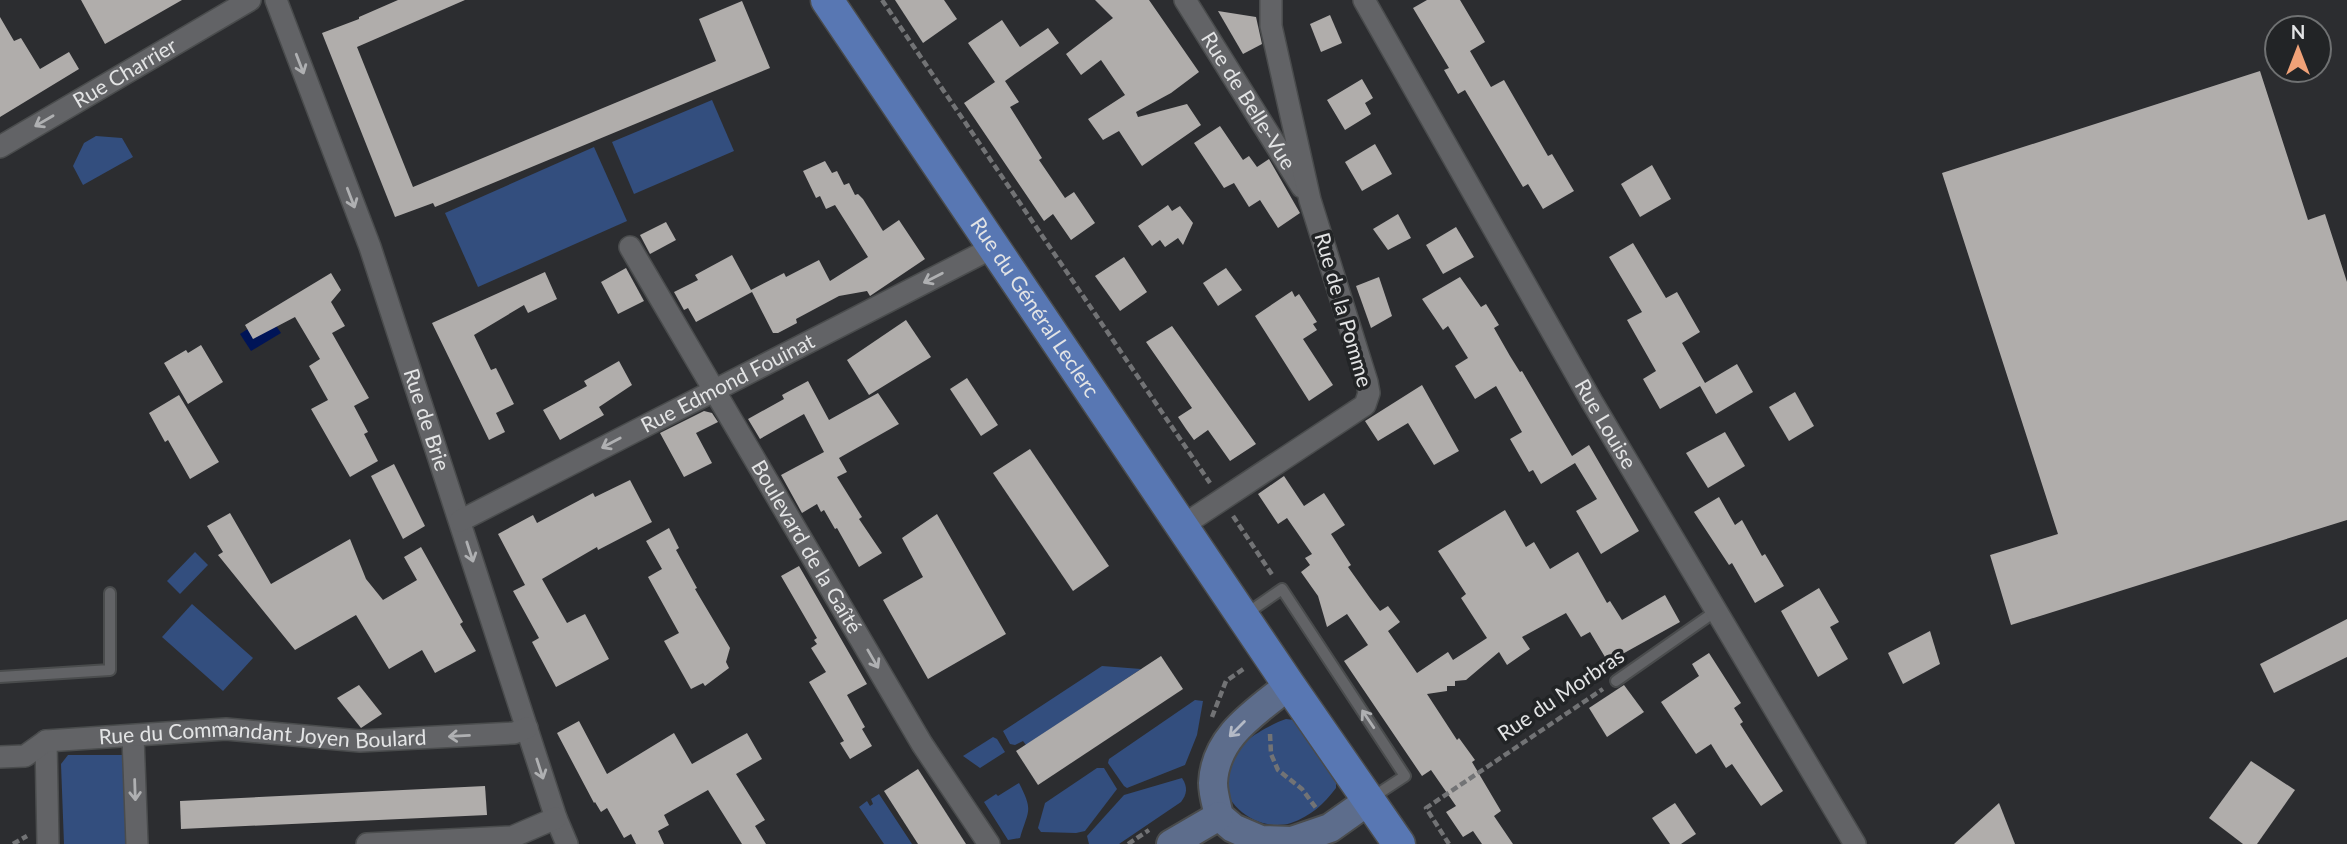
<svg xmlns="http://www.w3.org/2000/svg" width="2347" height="844" font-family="Lato,sans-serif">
	<rect width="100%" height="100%" fill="#2c2d30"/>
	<g fill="#334e7e">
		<path d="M712 100 734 151 634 194 612 142Z"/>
		<path d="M96 136 122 138 133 157 83 185 73 166 84 143Z"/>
		<path d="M594 147 627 221 478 287 445 213Z"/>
		<path d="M195 552 208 565 180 594 167 581Z"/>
		<path d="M192 604 253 658 223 691 162 637Z"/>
		<path d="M1102 666 1141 669 1026 745 1023 741 1015 745 1010 744 1003 731Z"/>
		<path d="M1195 700 1203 701 1197 735 1185 765 1127 788 1124 786 1108 763 1109 759Z"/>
		<path d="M1286 719 1294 720 1336 781V788C1324 804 1311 816 1291 823 1258 833 1217 804 1225 768 1229 747 1268 725 1286 719Z"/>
		<path d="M993 737 997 739 1005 752 980 768 963 756Z"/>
		<path d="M68 755H126L128 844H64L61 764Z"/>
		<path d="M1097 768H1104L1117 789 1085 831 1076 833 1041 832 1038 828 1045 803Z"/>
		<path d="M1182 778C1188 787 1187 794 1181 802L1119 844H1089L1087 836 1124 795Z"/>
		<path d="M1019 783C1034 812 1028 810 1020 838L1008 840 984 802 996 794 998 796Z"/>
		<path d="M879 794 912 844H884L859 807 867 801 870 806 873 804 871 799Z"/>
	</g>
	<path fill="#001457" d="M269 315 281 333 251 351 240 334Z"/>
	<g fill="#b0adab">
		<path d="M81 0H182L105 44Z"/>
		<path d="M398 0H465L357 47 413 187 716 61 699 19 742 1 770 68 435 207 433 203 395 217 322 33 359 19V17Z"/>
		<path d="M895 0H944L957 19 923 43Z"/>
		<path d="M1095 0H1149L1199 72 1171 93 1136 112 1138 117 1187 104 1201 125 1142 166 1119 131 1103 140 1088 119 1125 95 1101 60 1081 75 1066 54 1113 18Z"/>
		<path d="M1427 0H1460L1485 42 1470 51 1491 87 1504 80 1548 156 1552 154 1574 191 1543 209 1528 184 1523 187 1465 90 1458 94 1444 70 1449 68 1413 8Z"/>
		<path d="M1218 11 1256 17 1262 44 1243 54Z"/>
		<path d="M1330 15 1342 43 1321 52 1310 24Z"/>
		<path d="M0 17 14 41 21 38 40 69 69 52 79 69 0 117Z"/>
		<path d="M1002 20 1020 47 1048 28 1059 43 1005 81 1019 102 1010 107 1042 158 1039 160 1065 198 1074 192 1095 223 1071 240 1053 214 1044 221 964 103 995 82 968 43Z"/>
		<path d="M2260 71 2308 220 2325 214 2347 282V520L2011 625 1990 555 2058 534 1942 173Z"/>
		<path d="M1362 79 1373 98 1365 103 1371 114 1345 130 1327 100Z"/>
		<path d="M1220 126 1243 160 1249 156 1257 167 1269 159 1300 213 1278 228 1260 200 1249 207 1234 183 1224 188 1194 143Z"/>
		<path d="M1375 144 1392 174 1362 191 1345 162Z"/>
		<path d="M825 161 832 173 837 171 844 185 849 183 855 195 858 194 863 199 883 231 899 220 925 259 870 296 867 291 839 296 796 319 797 323 778 333H773L752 292 696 322 688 308 684 310 674 292 698 280 695 275 732 255 751 290 784 273 786 277 819 260 830 281 868 257 835 205 826 209 820 196 816 198 803 171Z"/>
		<path d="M1652 165 1671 199 1640 217 1621 184Z"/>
		<path d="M1168 205 1172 211 1180 206 1193 223 1183 245 1178 238 1165 247 1160 240 1152 246 1138 226Z"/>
		<path d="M1398 214 1411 238 1388 250 1373 229Z"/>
		<path d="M666 222 676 240 650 254 640 235Z"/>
		<path d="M1456 227 1474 257 1443 274 1426 245Z"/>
		<path d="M1633 243 1666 298 1677 292 1700 332 1682 343 1705 383 1737 364 1753 392 1716 414 1700 386 1660 409 1643 379 1656 371 1627 320 1642 312 1609 257Z"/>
		<path d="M1124 257 1147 292 1120 311 1095 276Z"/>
		<path d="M626 268 644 301 618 314 601 282Z"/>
		<path d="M1226 268 1242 290 1218 306 1203 283Z"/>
		<path d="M545 272 557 299 528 313 524 305 474 335 491 370 496 368 514 404 496 413 505 432 489 440 432 323Z"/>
		<path d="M331 273 341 290 331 302 345 326 332 333 369 398 354 406 368 432 364 434 378 461 350 477 311 409 328 400 309 366 320 359 295 317 253 339 245 325Z"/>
		<path d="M1379 277 1392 316 1371 328 1356 286Z"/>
		<path d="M1460 277 1481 307 1486 304 1499 325 1494 328 1510 356 1520 372 1522 371 1572 456 1589 445 1639 531 1601 554 1576 511 1597 499 1575 463 1541 484 1533 470 1529 472 1510 439 1522 432 1496 386 1475 399 1455 366 1468 358 1448 326 1443 330 1422 299Z"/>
		<path d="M1292 291 1295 297 1299 294 1317 322 1313 324 1317 330 1303 339 1333 385 1309 401 1255 316Z"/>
		<path d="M906 320 931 357 869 395 847 360Z"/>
		<path d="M1172 326 1256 444 1230 461 1208 430 1194 440 1186 429 1178 417 1192 408 1146 342Z"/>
		<path d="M201 345 223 382 188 404 164 363 186 350 188 353Z"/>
		<path d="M619 361 632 385 599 407 604 415 560 440 543 410 587 386 584 381Z"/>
		<path d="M967 378 998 425 981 436 950 389Z"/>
		<path d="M808 381 829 420 878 393 899 424 839 458 847 472 837 477 862 517 859 519 882 553 859 567 837 528 835 529 824 510 821 512 817 504 802 513 781 475 824 452 804 414 760 439 748 419 784 399 782 395Z"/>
		<path d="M1422 385 1459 451 1434 465 1408 423 1378 441 1365 421Z"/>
		<path d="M1795 392 1814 426 1789 441 1769 407Z"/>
		<path d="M179 395 219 462 190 479 168 440 165 442 149 413Z"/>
		<path d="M704 411 712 413 718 422 696 433 712 463 684 477 660 433Z"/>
		<path d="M1725 432 1745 466 1708 488 1686 453Z"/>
		<path d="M1030 449 1109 566 1073 591 993 473Z"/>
		<path d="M394 464 425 526 403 539 371 476Z"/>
		<path d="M1284 476 1304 506 1324 493 1345 525 1331 534 1351 565 1348 567 1370 598 1380 611 1388 606 1400 622 1388 631 1417 673 1448 652 1453 660 1487 638 1461 598 1466 594 1438 551 1505 510 1526 547 1534 542 1550 569 1578 552 1607 603 1610 601 1622 620 1665 595 1680 622 1608 662 1590 632 1581 637 1566 613 1522 637 1530 649 1507 665 1499 652 1466 680 1455 681V686H1447V691L1427 694 1457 740 1459 738 1475 760 1472 762 1501 811 1494 816 1513 844H1482L1473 831 1463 837 1446 812 1456 806 1431 770 1422 776 1344 661 1368 645 1347 614 1327 627 1318 596 1301 572 1310 565 1305 558 1312 554 1287 518 1278 524 1258 494Z"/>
		<path d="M630 480 652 522 598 550 597 547 542 579 567 623 585 614 609 659 556 687 532 642 539 638 513 591 525 585 498 534 533 515 537 523 593 493 595 497Z"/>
		<path d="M1719 497 1735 525 1742 520 1762 556 1765 554 1784 586 1755 603 1732 563 1729 565 1694 512Z"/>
		<path d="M230 513 271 584 350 539 366 579 383 600 417 580 404 557 421 547 463 622 460 624 476 651 435 673 422 650 389 669 356 615 295 650 218 555 223 552 207 526Z"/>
		<path d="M937 514 1006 634 928 679 883 600 923 577 902 538Z"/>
		<path d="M669 528 679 548 676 550 697 588 695 589 730 648 726 662 729 668 705 686 703 683 691 689 664 641 679 633 648 577 662 569 646 541Z"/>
		<path d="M799 566 867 684 847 695 865 727 862 729 872 746 850 759 840 743 844 741 809 682 826 672 811 648 817 644 814 640 817 638 781 576Z"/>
		<path d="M1819 588 1839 622 1830 627 1848 659 1818 677 1781 611Z"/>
		<path d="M2347 619V657L2274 693 2260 664Z"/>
		<path d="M1930 631 1940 664 1903 684 1888 653Z"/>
		<path d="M1709 653 1741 703 1734 708 1743 722 1740 724 1783 791 1761 806 1732 764 1726 768 1711 744 1696 754 1661 702 1699 676 1692 664Z"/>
		<path d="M1161 656 1183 689 1038 785 1016 751Z"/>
		<path d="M359 685 382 714 361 728 337 698Z"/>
		<path d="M1624 685 1644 712 1607 737 1589 708Z"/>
		<path d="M579 721 607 774 674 733 692 764 747 733 762 759 736 774 765 820 755 826 766 844H742L708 790 664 815 669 825 658 831 664 844H636L631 834 624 838 607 808 601 812 595 802 594 803 557 733Z"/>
		<path d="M2251 761 2295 790 2257 844H2243L2209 818Z"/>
		<path d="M918 769 966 844H918L884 791Z"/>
		<path d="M485 786 487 815 181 829 180 801Z"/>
		<path d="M1675 803 1696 834 1681 844H1670L1652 818Z"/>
		<path d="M1999 803 2015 844H1954Z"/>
	</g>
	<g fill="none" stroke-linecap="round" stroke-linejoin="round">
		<g stroke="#4a4c4d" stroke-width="14">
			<g id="lane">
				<path d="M1246 614 1282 589 1405 776 1370 799"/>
				<path d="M0 677 110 670V593"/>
				<path d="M1616 681 1716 611"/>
			</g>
		</g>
		<g stroke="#4a4c4d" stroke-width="24">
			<g id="street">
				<path id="s1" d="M276 0 370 247 556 818 567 844"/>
				<path id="s2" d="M1185 0 1302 187"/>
				<path id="s3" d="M1364 0 1592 402 1855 844"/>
				<path id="s4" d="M0 147 250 0"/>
				<path id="s5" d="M630 247 922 744 989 844"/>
				<path id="s6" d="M460 521 994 247"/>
				<path d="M1182 526 1365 405 1369 393 1367 382 1310 200 1271 26V0"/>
				<path d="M133 737 137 844"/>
				<path d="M46 741 48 844"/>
				<path id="s7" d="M0 757 25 756 46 741 226 729 360 741 514 733 527 728"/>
				<path d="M367 844 512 837 556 818"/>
			</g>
		</g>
		<g stroke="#4a4c4d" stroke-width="32">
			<g id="secondary">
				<path d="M1289 685C1256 712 1215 736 1213 783 1213 794 1217 806 1219 816L1233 828 1261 840 1292 841 1330 828 1368 801"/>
				<path d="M1171 844 1219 816"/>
			</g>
		</g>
		<g stroke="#4a4c4d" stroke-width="35">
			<g id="primary">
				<path id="s8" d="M827 0 1289 685 1399 844"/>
			</g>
		</g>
		<g stroke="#727375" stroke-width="4.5" stroke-dasharray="7 3.5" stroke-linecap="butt">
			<path d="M882 0 1210 483"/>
			<path d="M1233 516 1273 576"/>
			<path d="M1212 717 1226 681 1245 668"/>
			<path d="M1270 734 1271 754 1278 770 1302 789 1316 808"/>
			<path d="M13 844 27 836"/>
			<path d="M1128 844 1149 830"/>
			<path d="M1449 844 1426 808 1603 689"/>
		</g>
		<use href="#lane" stroke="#626366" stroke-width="10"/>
		<use href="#street" stroke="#626366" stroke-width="21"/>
		<use href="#secondary" stroke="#5d6d8c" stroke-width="28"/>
		<use href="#primary" stroke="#5877b3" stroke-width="32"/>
	</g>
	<defs><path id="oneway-shaft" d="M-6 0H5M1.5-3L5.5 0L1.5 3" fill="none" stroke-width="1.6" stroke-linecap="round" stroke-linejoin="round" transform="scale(1.75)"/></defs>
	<g stroke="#afb0b2">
		<use href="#oneway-shaft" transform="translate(300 64) rotate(69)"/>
		<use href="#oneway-shaft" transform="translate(44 121) rotate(150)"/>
		<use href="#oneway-shaft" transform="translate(351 198) rotate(69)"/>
		<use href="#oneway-shaft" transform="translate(933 278) rotate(153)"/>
		<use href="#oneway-shaft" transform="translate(611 443) rotate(152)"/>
		<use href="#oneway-shaft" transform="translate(470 552) rotate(72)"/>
		<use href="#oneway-shaft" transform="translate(873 659) rotate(60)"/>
		<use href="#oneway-shaft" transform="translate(1368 719) rotate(-124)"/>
		<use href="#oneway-shaft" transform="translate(459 736) rotate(177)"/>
		<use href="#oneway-shaft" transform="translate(540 769) rotate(72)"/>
		<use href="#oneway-shaft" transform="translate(135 790) rotate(88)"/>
	</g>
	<use stroke="#b4bac6" href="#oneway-shaft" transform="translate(1237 729) rotate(135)"/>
	<g text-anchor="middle" stroke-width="7" stroke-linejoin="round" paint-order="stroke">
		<g font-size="21" fill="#e3e4e5" stroke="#222426">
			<text dy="7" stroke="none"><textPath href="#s4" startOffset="145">Rue Charrier</textPath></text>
			<text dy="7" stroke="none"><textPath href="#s2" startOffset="119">Rue de Belle-Vue</textPath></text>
			<text dy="7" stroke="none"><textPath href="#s8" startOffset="371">Rue du Général Leclerc</textPath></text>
			<text transform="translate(1343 310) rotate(74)" y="7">Rue de la Pomme</text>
			<text dy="7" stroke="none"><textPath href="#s6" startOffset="301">Rue Edmond Fouinat</textPath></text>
			<text dy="7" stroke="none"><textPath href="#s1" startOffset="446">Rue de Brie</textPath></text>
			<text dy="7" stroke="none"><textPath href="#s3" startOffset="488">Rue Louise</textPath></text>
			<text dy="7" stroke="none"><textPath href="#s5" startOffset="348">Boulevard de la Gaîté</textPath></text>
			<text transform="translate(1561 695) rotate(-34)" y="7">Rue du Morbras</text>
			<text dy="7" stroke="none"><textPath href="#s7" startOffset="268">Rue du Commandant Joyen Boulard</textPath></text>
		</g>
	</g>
	<g transform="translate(2298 49)"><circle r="33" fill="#222426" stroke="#6f7172" stroke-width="2"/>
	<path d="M0-5L12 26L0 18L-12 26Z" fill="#f0a278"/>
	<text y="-10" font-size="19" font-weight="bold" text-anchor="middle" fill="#e3e4e5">N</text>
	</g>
</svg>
